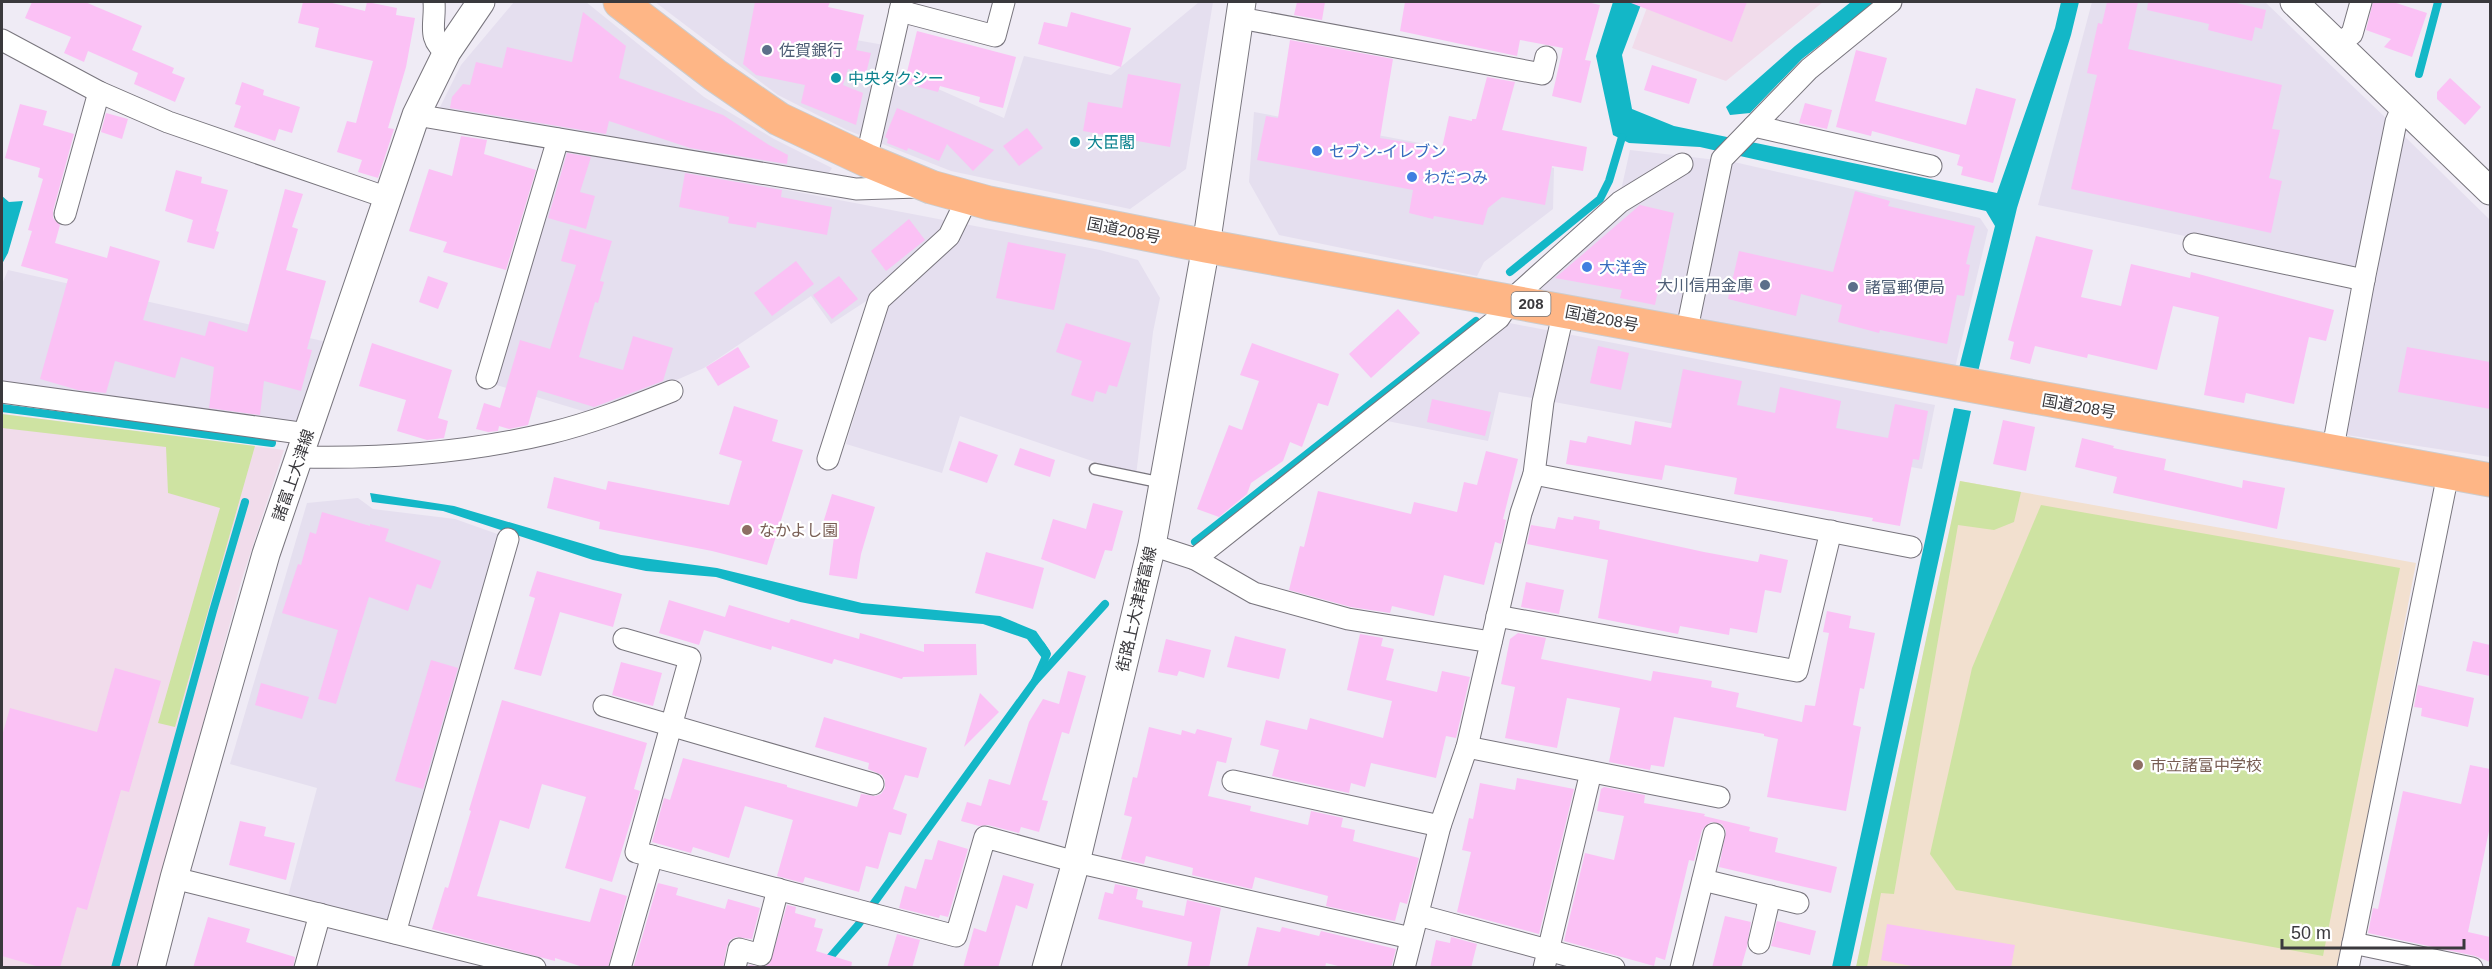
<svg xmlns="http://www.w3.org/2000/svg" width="2492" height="969" font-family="Arial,'Noto Sans JP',sans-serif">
	<rect width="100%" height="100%" fill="#efebf5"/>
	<g fill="#e5dfef">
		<path d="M514 2H586L704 97 774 139 832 168 825 179 436 115 461 65Z"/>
		<path d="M655 2H800V30L884 45 879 63 1004 118 1024 56 1111 75 1199 2H1213L1186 169 1130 209 951 171 847 130 778 95Z"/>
		<path d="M2092 2H2265L2389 121 2355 272 2038 205Z"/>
		<path d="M1254 112 1554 168 1553 209 1484 262 1477 276 1279 235 1249 182Z"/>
		<path d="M2400 132 2490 220V457L2340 434Z"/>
		<path d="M562 147 1100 250 1138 260 1160 298 1153 332 1136 476 960 416 942 473 846 444 876 344 874 296 831 324 811 296 704 368 596 415 493 384Z"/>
		<path d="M1630 150 1734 162 1980 218 1988 230 1954 372 1517 286 1620 195Z"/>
		<path d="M8 270 327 342 298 430 2 386V284Z"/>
		<path d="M1489 319 1935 405 1922 469 1499 392 1488 441 1367 417Z"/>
		<path d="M358 498 373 509 455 519 503 536 392 926 287 900 317 788 230 764 307 503Z"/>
	</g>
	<g fill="#f1dceb">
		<path d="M1649 2H1823L1726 81 1632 48Z"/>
		<path d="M2 414 284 450 241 582 138 967 2 968Z"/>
	</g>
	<path fill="#f2e0cf" d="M1960 481 2416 563 2339 967 1856 968Z"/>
	<g fill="#cee3a2">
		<path d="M2 414 255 446 175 727 158 723 220 508 168 493 166 447 2 428Z"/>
		<path d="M1960 481 2021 492 2014 522 1994 530 1958 525 1894 894 1881 893 1867 967H1856Z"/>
		<path d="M2041 505 2400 568 2323 956 1956 890 1930 854 1972 668Z"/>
	</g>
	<g fill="#13b7c7">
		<path d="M1613 2H1642L1622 55 1632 109 1674 126 1997 193 2055 28 2061 2H2079L2071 35 2017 208 1978 372 1959 368 1995 226 1986 211 1700 147 1629 143 1613 135 1596 56Z"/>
		<path d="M1851 2H1875L1802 59 1750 113 1730 115 1726 107 1795 46Z"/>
		<path d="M2 196 9 202 23 201 8 253 2 264Z"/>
		<path d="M1954 408 1971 411 1850 967H1832Z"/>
		<path d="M370 493 454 506 621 555 717 568 862 603 1000 616 1036 631 1050 651 1042 658 1027 639 983 624 862 614 800 602 716 577 646 571 593 560 443 511 372 502Z"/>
	</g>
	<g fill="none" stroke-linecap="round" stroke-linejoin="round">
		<g stroke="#13b7c7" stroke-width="8">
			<path d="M2419 74 2438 2"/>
			<path d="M1510 272 1600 199 1609 181 1622 137"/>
			<path d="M2 408 272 443"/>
			<path d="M1195 542 1476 321"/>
			<path d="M1035 681 1047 654 1041 645"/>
			<path d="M826 962 858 925 1035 681 1105 604"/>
			<path d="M115 968 213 611 245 502"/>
		</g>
	</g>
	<g fill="#fbc1f5">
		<path d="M32 2H85L142 26 132 50 174 68 172 73 185 78 175 102 134 84 138 73 88 51 84 62 64 53 71 37 25 18Z"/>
		<path d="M303 2H328L365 11 367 2 397 8 396 15 415 18 406 67 388 128 394 129 378 178 358 172 362 160 337 152 347 121 356 123 373 61 315 47 319 28 298 23Z"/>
		<path d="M755 2H830L828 7 864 15 856 50 871 53 866 74 848 69 843 85 863 93 856 125 801 103 805 85 756 75 743 64Z"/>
		<path d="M1297 2H1325L1322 20 1294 15Z"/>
		<path d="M1405 2H1587L1600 5 1585 60 1591 61 1581 103 1552 96 1563 48 1520 40 1517 56 1400 31Z"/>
		<path d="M1631 2H1747L1732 42 1631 3Z"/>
		<path d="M2107 2H2138L2128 49 2282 85 2272 129 2280 130 2269 178 2282 181 2271 233 2071 189 2097 75 2087 73 2098 23 2102 24Z"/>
		<path d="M2148 2H2232L2266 10 2262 29 2255 27 2252 41 2208 30 2209 24 2147 10Z"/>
		<path d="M2373 2H2393L2427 13 2412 57 2384 47 2391 39 2366 30Z"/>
		<path d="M583 12 626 46 619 78 723 115 769 145 788 155 787 164 690 148 609 121 606 134 450 108 452 97 463 84 470 85 476 62 502 68 507 47 572 62Z"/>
		<path d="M1071 12 1131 28 1121 67 1038 44 1044 22 1067 27Z"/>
		<path d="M917 31 1016 57 1003 108 979 102 980 97 940 86 938 92 907 84 911 73 907 72Z"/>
		<path d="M1290 40 1393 59 1380 138 1442 148 1449 116 1472 121V119H1476L1487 77 1515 82 1502 130 1587 147 1583 171 1552 166 1545 205 1502 197 1488 208 1483 225 1434 216 1433 219 1409 213 1413 190 1257 160 1266 116 1278 118Z"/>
		<path d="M1856 50 1887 58 1875 101 1966 125 1976 88 2016 99 1993 183 1961 175 1963 167 1957 165 1960 155 1872 131 1871 136 1836 127Z"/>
		<path d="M1652 65 1697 79 1689 104 1644 90Z"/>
		<path d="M1128 74 1181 84 1170 147 1083 131 1088 102 1122 108Z"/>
		<path d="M2450 78 2481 107 2465 125 2437 99V92Z"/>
		<path d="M242 82 264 90 263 95 300 107 292 133 279 129 275 141 234 127 241 106 235 104Z"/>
		<path d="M1805 103 1832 110 1827 129 1799 123Z"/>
		<path d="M20 104 47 111 43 125 74 134 53 211V218L60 225 55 243 107 258 110 246 160 261 143 320 205 336 209 321 247 332 285 189 303 194 292 227 298 229 286 270 326 281 307 349 312 350 301 391 264 381 260 415 209 408 214 367 181 357 175 378 115 361 106 393 78 390 40 379 68 279 21 266 32 231 28 230 43 179 38 177 40 168 5 158Z"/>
		<path d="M897 108 979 143 994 150 973 171 947 144 939 161 908 148 907 151 887 143 888 139 885 137Z"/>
		<path d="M106 113 128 119 122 139 101 132Z"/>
		<path d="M1027 128 1043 148 1019 166 1003 146Z"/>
		<path d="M461 136 487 140 484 154 536 170 506 270 443 252 447 242 409 231 429 169 452 176Z"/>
		<path d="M567 153 591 157 580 192 595 196 586 229 548 218Z"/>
		<path d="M176 170 202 177 201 183 228 190 216 231 219 232 214 249 187 242 193 220 165 211Z"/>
		<path d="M685 173 782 190 781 197 832 207 827 235 757 222 756 228 728 223 729 217 679 207Z"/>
		<path d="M1855 191 1890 201 1888 206 1975 226 1966 264 1970 265 1964 296 1957 295 1947 344 1880 330 1879 333 1838 322 1842 305 1801 294 1796 316 1728 299 1739 251 1833 272Z"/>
		<path d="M1640 205 1674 213 1655 305 1620 298 1622 290 1555 278Z"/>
		<path d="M909 219 925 240 886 271 871 251Z"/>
		<path d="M570 229 612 241 600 281 604 282 598 303 595 302 579 357 623 370 633 336 673 348 663 381 594 407 538 390 528 425 509 429 499 426 498 431 488 432 476 429 484 403 500 408 520 340 550 349 576 265 561 261Z"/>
		<path d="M2036 236 2093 250 2081 297 2121 306 2131 264 2190 278 2191 272 2334 310 2326 341 2309 337 2294 404 2246 393 2244 403 2204 395 2219 317 2173 306 2157 370 2088 354 2087 358 2035 346 2030 364 2010 359 2014 342 2008 340Z"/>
		<path d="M1008 242 1066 254 1054 310 996 298Z"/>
		<path d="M796 261 814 284 772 316 754 293Z"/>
		<path d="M428 276 448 283 438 309 419 302Z"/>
		<path d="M839 276 858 299 832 319 813 295Z"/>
		<path d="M1398 309 1420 333 1371 378 1349 354Z"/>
		<path d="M1066 323 1131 343 1117 387 1109 385 1106 394 1096 391 1093 402 1071 395 1082 361 1056 352Z"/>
		<path d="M372 343 452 370 438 418 448 421 444 438 427 440 397 431 406 400 359 386Z"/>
		<path d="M1252 343 1339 374 1328 406 1318 403 1302 447 1290 442 1283 461 1251 483 1247 494 1219 517 1197 509 1229 425 1242 430 1259 381 1240 375Z"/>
		<path d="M1598 346 1629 353 1621 390 1590 383Z"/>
		<path d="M738 347 750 367 718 386 706 367Z"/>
		<path d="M2407 347 2490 362V409L2398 392Z"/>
		<path d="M1683 369 1742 381 1737 405 1775 413 1780 387 1841 401 1836 428 1888 438 1895 404 1928 411 1919 460 1913 459 1900 526 1872 521 1873 518 1734 494 1737 478 1665 465 1662 480 1566 464 1570 440 1586 443 1588 436 1631 445 1635 421 1671 428Z"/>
		<path d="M1432 399 1491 412 1485 436 1427 422Z"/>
		<path d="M734 406 778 420 772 441 803 450 767 565 712 551 599 529 600 522 547 508 554 477 606 490 608 481 729 505 742 461 719 454Z"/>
		<path d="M2003 420 2035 427 2026 471 1993 464Z"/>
		<path d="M2082 438 2114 446 2113 448 2166 459 2164 470 2242 488 2243 480 2285 488 2277 529 2113 493 2117 477 2075 467Z"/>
		<path d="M959 441 998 455 987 483 949 470Z"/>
		<path d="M1020 448 1055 460 1050 477 1014 465Z"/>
		<path d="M1486 451 1518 459 1503 519 1506 520 1502 539 1501 544 1495 542 1484 585 1444 575 1434 616 1392 606 1390 613 1351 607 1289 590 1300 546 1304 547 1318 491 1411 514 1414 502 1457 512 1464 482 1477 485Z"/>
		<path d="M832 494 875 507 861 554 857 579 829 575 834 537 820 533Z"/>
		<path d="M1093 503 1123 511 1112 551 1105 550 1095 579 1041 559 1053 519 1086 529Z"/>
		<path d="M322 512 370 526V524L389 529 385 541 441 561 431 589 417 584 408 611 369 597 336 704 318 699 338 630 282 613 298 564 301 565 310 532 316 534Z"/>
		<path d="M1574 516 1600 521 1599 529 1704 552 1758 562 1760 554 1788 560 1781 593 1765 590 1757 633 1730 628 1729 635 1680 626 1678 634 1598 618 1608 560 1527 544 1531 525 1555 529 1558 517 1573 520Z"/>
		<path d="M986 552 1044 568 1033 609 975 593Z"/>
		<path d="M537 571 622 594 613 627 560 612 541 676 514 669 535 598 529 596Z"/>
		<path d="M1526 582 1564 590 1559 614 1521 607Z"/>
		<path d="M669 600 725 617 729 605 789 623 791 619 859 639 860 633 924 652V644H976L977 675 903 677 902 679 834 659 832 664 772 646 771 650 704 630 699 645 659 633Z"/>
		<path d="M1827 611 1851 616 1849 628 1875 633 1864 689 1860 688 1853 725 1861 727 1846 811 1767 797 1778 739 1764 736V734L1674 717 1664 767 1651 765 1650 770 1609 762 1620 708 1567 698 1557 748 1505 738 1515 687 1501 684 1510 639 1518 633 1546 638 1541 659 1651 681 1653 671 1712 681 1711 687 1739 693 1736 707 1802 722 1805 705 1815 706 1829 633 1823 632Z"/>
		<path d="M1360 634 1383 638 1381 646 1394 649 1386 680 1437 692 1442 671 1470 677 1456 738 1446 736 1436 778 1371 763 1365 787 1351 783 1349 793 1272 776 1279 750 1260 745 1266 720 1307 730 1310 718 1383 738 1392 701 1347 690Z"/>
		<path d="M1235 636 1286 649 1279 679 1227 667Z"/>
		<path d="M1166 639 1211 650 1204 678 1179 671 1177 676 1158 672Z"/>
		<path d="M2473 641 2490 645V676L2466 671Z"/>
		<path d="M431 660 458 668 423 789 395 781Z"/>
		<path d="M621 662 662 673 653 706 612 695Z"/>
		<path d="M115 668 161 681 129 792 121 790 87 910 77 907 60 968H43L2 956V736L10 708 97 732Z"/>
		<path d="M1068 671 1086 676 1069 734 1062 732 1042 800 1048 801 1039 832 1021 827 1019 833 988 825 979 826 961 821 967 802 981 806 989 779 1010 785 1029 722 1043 699 1059 704Z"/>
		<path d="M261 683 309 697 302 719 255 705Z"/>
		<path d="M2418 685 2474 698 2468 727 2421 716 2422 708 2414 707Z"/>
		<path d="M980 693 999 712 964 747Z"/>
		<path d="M502 700 647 743 634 789 640 791 612 882 565 868 586 797 542 784 529 829 500 820 477 896 590 922 600 888 627 896 608 968H586L555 958V961L432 929 445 887 448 888 471 811 469 810Z"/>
		<path d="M824 717 927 748 918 778 905 775 893 809 907 814 901 835 889 832 878 869 866 866 859 892 805 877 803 883 777 876 793 820 745 806 729 858 693 847 691 853 652 842 664 798 670 800 683 758 787 785V787L857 807 861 794 875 796 881 794 885 788V780L882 775 868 769 869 763 815 747Z"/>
		<path d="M1149 727 1181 735 1182 730 1195 734 1197 729 1232 738 1226 763 1217 761 1208 796 1251 806 1250 811 1308 825 1311 811 1343 818 1341 827 1355 830 1353 841 1419 858 1407 904 1400 902 1395 921 1326 906 1328 896 1255 877 1252 889 1192 875 1193 868 1146 856 1144 864 1121 859 1132 817 1124 815 1133 777 1137 778Z"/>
		<path d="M2470 765 2490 769V826L2468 932 2490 937V962L2475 956 2368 933 2373 908 2378 909 2403 791 2461 804Z"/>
		<path d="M1517 778 1574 789 1539 934 1457 912 1471 852 1462 850 1469 818 1473 819 1480 783 1515 790Z"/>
		<path d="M1604 787 1645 795 1644 803 1705 814 1704 816 1750 827 1749 831 1778 838 1775 852 1837 867 1831 893 1719 867 1726 831 1722 824 1711 822 1702 830 1694 861 1689 860 1665 960 1656 957 1654 966 1564 941 1585 853 1614 860 1624 816 1597 811 1601 789Z"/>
		<path d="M240 821 266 827 264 836 295 843 286 880 229 865Z"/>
		<path d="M938 840 968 849 948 917 940 915 939 918 899 908 905 886 916 889 925 859 932 860Z"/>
		<path d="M1003 875 1034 884 1027 909 1016 905 998 968H963L974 928 986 932Z"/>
		<path d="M658 883 678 888 676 895 725 909 728 899 760 908 752 939 736 937 730 940 727 946 723 968H633Z"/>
		<path d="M1115 884 1138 889 1136 899 1143 901 1142 907 1184 916 1187 900 1221 908 1209 968H1187L1192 942 1098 919 1105 892 1113 894Z"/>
		<path d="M787 905 796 907 795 913 816 919 814 927 823 929 816 951 852 962 851 968H748L749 965 764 967 770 963Z"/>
		<path d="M1725 916 1751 922 1747 947 1741 968H1712Z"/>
		<path d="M208 917 250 929 246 942 295 957 293 968H193Z"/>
		<path d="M1777 921 1816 931 1810 955 1771 946Z"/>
		<path d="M1887 924 2015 945 2011 968H1922L1881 960Z"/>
		<path d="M1257 927 1280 932 1282 927 1319 936 1321 931 1396 949 1391 968H1346L1326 963 1325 968H1247Z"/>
		<path d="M897 934 920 940 912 968H887Z"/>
		<path d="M1451 937 1477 944 1471 968H1430L1436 940 1450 943Z"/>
	</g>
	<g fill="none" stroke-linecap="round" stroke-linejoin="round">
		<g stroke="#78757d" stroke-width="13">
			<path id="service" d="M1095 469 1163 483"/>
		</g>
		<g stroke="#78757d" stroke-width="23">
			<g id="minor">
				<path d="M434 2C436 22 426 40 447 52"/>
				<path d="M900 11 995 36 1004 2"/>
				<path d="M1240 18 1542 74 1546 57"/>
				<path d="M2 40 99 92 168 122 388 198"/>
				<path d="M2338 44 2352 34 2361 2"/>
				<path d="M416 115 856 189 918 187"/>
				<path d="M1754 126 1931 166"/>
				<path d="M866 160 902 2"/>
				<path d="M65 214 99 92"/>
				<path d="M2194 244 2364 280"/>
				<path d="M1686 334 1722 159 1809 69 1891 2"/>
				<path d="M487 378 558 139"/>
				<path d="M2 392 307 434"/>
				<path d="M2332 453 2364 280 2396 122 2403 106"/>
				<path d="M299 457C384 459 467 453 550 433 592 423 632 407 672 391"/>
				<path d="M828 459 879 300 949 236 968 197"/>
				<path d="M1534 474 1911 547"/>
				<path d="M1152 545 1195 559 1254 593 1348 619 1491 642"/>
				<path d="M1195 559 1499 318 1511 300 1620 202 1682 164"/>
				<path d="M1497 616 1797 671 1831 531"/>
				<path d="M624 639 690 658 636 852 956 936 985 837 1076 862 1411 938"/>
				<path d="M604 706 873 784"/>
				<path d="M1467 747 1719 797"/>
				<path d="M1233 781 1440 826"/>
				<path d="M174 878 535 968"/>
				<path d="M1703 880 1798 903"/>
				<path d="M1418 915 1614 968"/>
				<path d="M395 933 508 539"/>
				<path d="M1759 943 1770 896"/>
				<path d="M2353 943 2472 968"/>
				<path d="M305 968 320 914"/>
				<path d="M620 968 652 856"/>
				<path d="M735 968 739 949 761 955 778 889"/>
				<path d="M1404 968 1440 826 1467 747 1521 513 1534 474 1543 402 1564 310"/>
				<path d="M1544 968 1591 772"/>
				<path d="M1681 968 1714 834"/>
				<path d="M2348 968 2448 474"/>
			</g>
		</g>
		<g stroke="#78757d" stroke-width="29">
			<g id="tertiary">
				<path d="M2294 2 2490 191"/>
				<path d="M151 968 174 878 266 554 299 457 416 115 447 52 481 2"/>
				<path d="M1046 968 1076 862 1152 545 1206 246 1242 2"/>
			</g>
		</g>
		<g stroke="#cccccd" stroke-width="35">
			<path id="trunk" d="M620 2 715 75 779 119 866 160 931 187 989 203 1206 246 2490 480"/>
		</g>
		<use href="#service" stroke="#fff" stroke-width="10"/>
		<use href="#minor" stroke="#fff" stroke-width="21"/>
		<use href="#tertiary" stroke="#fff" stroke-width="27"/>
		<use href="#trunk" stroke="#feb686" stroke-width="33"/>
	</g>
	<g fill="#5c6f8a" stroke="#fff" stroke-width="2">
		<circle cx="767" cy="50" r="6"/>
		<circle cx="1765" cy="285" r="6"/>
		<circle cx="1853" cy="287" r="6"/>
	</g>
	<g fill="#0f9aa8" stroke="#fff" stroke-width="2">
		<circle cx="836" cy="78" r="6"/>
		<circle cx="1075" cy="142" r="6"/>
	</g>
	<g fill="#3f7fe0" stroke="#fff" stroke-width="2">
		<circle cx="1317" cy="151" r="6"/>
		<circle cx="1412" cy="177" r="6"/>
		<circle cx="1587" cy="267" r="6"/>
	</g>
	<g fill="#8d6e63" stroke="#fff" stroke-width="2">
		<circle cx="747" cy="530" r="6"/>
		<circle cx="2138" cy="765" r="6"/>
	</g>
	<g text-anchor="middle" stroke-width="4.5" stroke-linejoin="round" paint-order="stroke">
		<rect fill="#fff" stroke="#757477" stroke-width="1.5" x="1511.5" y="292" width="39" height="24" rx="4.5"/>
		<g font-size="15" font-weight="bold" fill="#3a393d">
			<text x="1531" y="309">208</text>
		</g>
		<g font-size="16" fill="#4e5e75" stroke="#fff" text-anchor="start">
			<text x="779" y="56">佐賀銀行</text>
			<text x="1753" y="291" text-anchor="end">大川信用金庫</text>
			<text x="1865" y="293">諸富郵便局</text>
		</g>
		<g font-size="16" fill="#0d838f" stroke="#fff" text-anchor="start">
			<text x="848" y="84">中央タクシー</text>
			<text x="1087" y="148">大臣閣</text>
		</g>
		<g font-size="16" fill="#366cbe" stroke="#fff" text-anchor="start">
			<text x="1329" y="157">セブン-イレブン</text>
			<text x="1424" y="183">わだつみ</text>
			<text x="1599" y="273">大洋舎</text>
		</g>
		<g font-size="16" fill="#3a393d" stroke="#fff">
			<text transform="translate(1124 230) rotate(11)" y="6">国道208号</text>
			<text transform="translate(1602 318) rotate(11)" y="6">国道208号</text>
			<text transform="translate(2079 406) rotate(10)" y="6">国道208号</text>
			<text transform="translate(293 475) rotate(-71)" y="6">諸富上大津線</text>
			<text transform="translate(1136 609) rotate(-77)" y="6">街路上大津諸富線</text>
		</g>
		<g font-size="16" fill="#785e54" stroke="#fff" text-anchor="start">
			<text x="759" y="536">なかよし園</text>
			<text x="2150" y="771">市立諸富中学校</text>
		</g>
	</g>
	<rect width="2492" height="969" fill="none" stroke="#3a393d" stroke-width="6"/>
	<path d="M2282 939v9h182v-9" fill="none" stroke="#3a393d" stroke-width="3"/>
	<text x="2291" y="939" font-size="18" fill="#3a393d" stroke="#ffffff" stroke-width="4.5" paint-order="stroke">50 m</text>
</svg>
